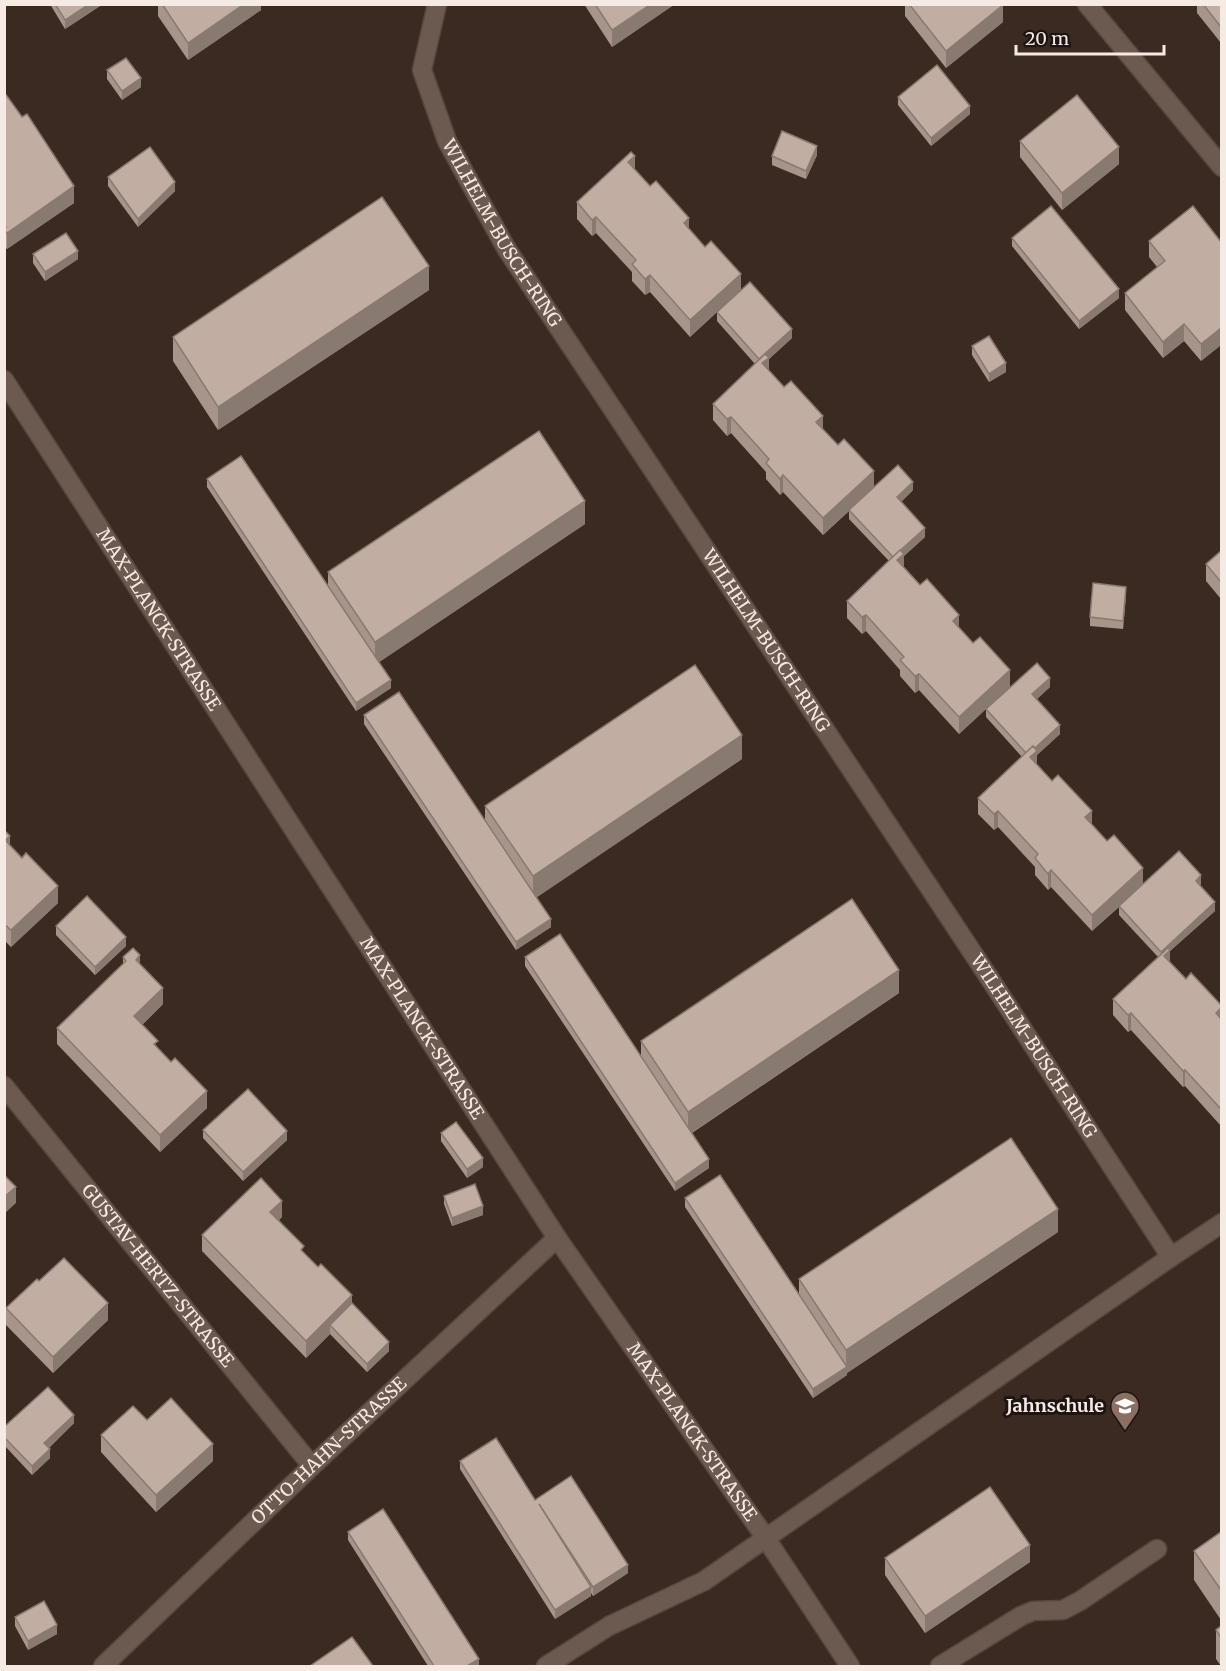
<svg xmlns="http://www.w3.org/2000/svg" width="1226" height="1671" font-family="Merriweather,serif">
	<rect width="100%" height="100%" fill="#3b2a22"/>
	<g fill="none" stroke-linecap="round" stroke-linejoin="round">
		<g stroke="#55473f" stroke-width="21">
			<path id="service" d="M940 1666 1021 1616 1033 1611 1063 1610 1080 1601 1157 1549"/>
		</g>
		<g stroke="#55473f" stroke-width="21">
			<g id="minor">
				<path id="s1" d="M437 4 422 70 447 141 506 248 990 979 1171 1257 704 1581 609 1626 546 1666"/>
				<path d="M1087 4 1222 167"/>
				<path id="s2" d="M4 380 557 1238 765 1537 850 1666"/>
				<path id="s3" d="M4 1086 312 1466"/>
				<path d="M1171 1257 1222 1223"/>
				<path id="s4" d="M103 1666 312 1466 557 1238"/>
			</g>
		</g>
		<use href="#service" stroke="#6c594f" stroke-width="18"/>
		<use href="#minor" stroke="#6c594f" stroke-width="18"/>
	</g>
	<g fill="#a7958b">
		<path d="M50 4H103L65 29Z"/>
		<path d="M158 4H261V10L188 60 158 16Z"/>
		<path d="M584 4H675L612 47Z"/>
		<path d="M905 4H1003V22L946 68 905 16Z"/>
		<path d="M1197 4H1221V43L1197 13Z"/>
		<path d="M107 70 141 87 122 100 107 79Z"/>
		<path d="M4 92 74 203 7 249 4 247Z"/>
		<path d="M898 97 970 114 931 146 898 105Z"/>
		<path d="M1020 141 1119 164 1062 210 1020 157Z"/>
		<path d="M817 155 806 179 772 165V156Z"/>
		<path d="M635 170 689 229 741 290 792 338 769 359V370L823 429 874 488 913 490 901 502 925 537 904 556V567L959 628 1010 687H1050L1037 699 1060 734 1037 755V765L1092 824 1143 884H1201L1200 885 1215 911 1170 951V962L1186 979 1221 1005V1126L1185 1086 1183 1087 1131 1030 1128 1032 1113 1015V999L1158 957 1119 915V907L1092 931 1051 887 1048 890 1035 875V867L998 827 994 830 978 814V798L1022 757 986 717V709L959 734 919 690 915 693 900 676V670L866 631 862 634 847 618V601L889 561 849 519V511L823 535 783 492 780 495 766 479V472L731 433 727 436 713 420V404L755 364 717 321V312L690 337 650 292 645 295 632 281V272L596 233 592 236 577 219V202Z"/>
		<path d="M108 177 175 191 138 227 108 186Z"/>
		<path d="M1012 238 1119 298 1079 329 1012 246Z"/>
		<path d="M1149 241 1221 242V345L1201 361 1184 341 1163 358 1125 310V293L1157 267 1149 257Z"/>
		<path d="M33 254 78 259 45 281 33 263Z"/>
		<path d="M429 290 218 430 173 361V337Z"/>
		<path d="M972 346 1006 372 989 382 972 355Z"/>
		<path d="M207 479 328 586V572L585 524 379 662 391 688 356 711 207 487Z"/>
		<path d="M1221 551V599L1206 581V564Z"/>
		<path d="M1126 595 1123 629 1090 626V617Z"/>
		<path d="M364 715 485 821V806L742 759 536 897 551 927 516 950 364 724Z"/>
		<path d="M4 830 10 845 58 903 11 947 4 940Z"/>
		<path d="M56 926 126 946 95 975 56 935Z"/>
		<path d="M123 957 140 964 163 1004 142 1025 158 1048 207 1108 160 1152 57 1044V1028L123 964Z"/>
		<path d="M525 957 641 1056V1041L899 993 692 1133 709 1168 675 1191 525 966Z"/>
		<path d="M203 1130 287 1140 243 1181 203 1138Z"/>
		<path d="M441 1133 483 1167 467 1178 441 1141Z"/>
		<path d="M444 1196 483 1215 452 1226 444 1204Z"/>
		<path d="M685 1198 799 1295V1279L1058 1232 847 1373V1375L813 1398 685 1207Z"/>
		<path d="M282 1217 279 1220 304 1253 352 1303 389 1351 367 1372 330 1334 306 1358 202 1251V1235Z"/>
		<path d="M39 1281 108 1320 53 1373 6 1325V1308Z"/>
		<path d="M147 1420 213 1461 156 1512 101 1452V1435Z"/>
		<path d="M74 1423 49 1448 50 1458 32 1475 4 1445V1427Z"/>
		<path d="M460 1461 535 1500 628 1573 593 1596 591 1593V1596L555 1619 460 1469Z"/>
		<path d="M348 1532 479 1666H428L348 1540Z"/>
		<path d="M1221 1532V1620L1194 1580V1551Z"/>
		<path d="M885 1558 1030 1562 925 1633 885 1575Z"/>
		<path d="M15 1617 57 1634 28 1650 15 1626Z"/>
		<path d="M1221 1626V1666L1216 1659V1630Z"/>
	</g>
	<g fill="#887971">
		<path d="M89 4H103L65 29V20Z"/>
		<path d="M244 4H261V10L188 60V43Z"/>
		<path d="M651 4H675L612 47V30Z"/>
		<path d="M1003 5V22L946 68V51Z"/>
		<path d="M141 78V87L122 100V91Z"/>
		<path d="M970 106V114L931 146V138Z"/>
		<path d="M817 146V155L806 179V171Z"/>
		<path d="M1119 147V164L1062 210V193Z"/>
		<path d="M635 156V172L628 162Z"/>
		<path d="M175 182V191L138 227V219Z"/>
		<path d="M74 186V203L7 249V233Z"/>
		<path d="M596 217V233L592 236V220Z"/>
		<path d="M689 218V235L684 223Z"/>
		<path d="M78 251V259L45 281V272Z"/>
		<path d="M429 266V290L218 430V407Z"/>
		<path d="M741 274V290L690 337V320Z"/>
		<path d="M650 275V292L645 295V279Z"/>
		<path d="M1119 289V298L1079 329V321Z"/>
		<path d="M1184 324V341L1163 358V342Z"/>
		<path d="M1221 328V345L1201 361V344Z"/>
		<path d="M792 329V338L769 359V374L759 368V359Z"/>
		<path d="M1006 363V372L989 382V374Z"/>
		<path d="M823 416V433L816 422Z"/>
		<path d="M731 417V433L727 436V419Z"/>
		<path d="M874 471V488L823 535V518Z"/>
		<path d="M783 475V492L780 495V479Z"/>
		<path d="M913 482V490L897 506V497Z"/>
		<path d="M585 501V524L375 665V642Z"/>
		<path d="M925 528V537L904 556V570L893 558Z"/>
		<path d="M1126 587V595L1123 629V621Z"/>
		<path d="M866 615V631L862 634V617Z"/>
		<path d="M959 615V631L953 621Z"/>
		<path d="M1010 670V687L959 734V717Z"/>
		<path d="M919 674V690L915 693V676Z"/>
		<path d="M1050 678V687L1032 703V694Z"/>
		<path d="M391 680V688L356 711V703Z"/>
		<path d="M1060 725V734L1037 755V767L1028 754Z"/>
		<path d="M742 735V759L533 900V876Z"/>
		<path d="M998 811V827L994 830V814Z"/>
		<path d="M1092 811V827L1085 817Z"/>
		<path d="M10 836V852L5 840Z"/>
		<path d="M1143 868V884L1092 931V915Z"/>
		<path d="M1051 870V887L1048 890V874Z"/>
		<path d="M1201 875V884L1196 889V881Z"/>
		<path d="M58 886V903L11 947V930Z"/>
		<path d="M1215 902V911L1170 951V966L1161 960V952Z"/>
		<path d="M551 919V927L516 950V942Z"/>
		<path d="M126 937V946L95 975V967Z"/>
		<path d="M140 955V972L136 960Z"/>
		<path d="M899 970V993L688 1135V1112Z"/>
		<path d="M163 988V1004L134 1033V1016Z"/>
		<path d="M1221 1008V1025L1216 1013Z"/>
		<path d="M1131 1013V1030L1128 1032V1015Z"/>
		<path d="M1185 1070V1086L1183 1087V1071Z"/>
		<path d="M207 1091V1108L160 1152V1135Z"/>
		<path d="M287 1131V1140L243 1181V1172Z"/>
		<path d="M483 1158V1167L467 1178V1169Z"/>
		<path d="M709 1159V1168L675 1191V1183Z"/>
		<path d="M16 1187V1203L4 1214V1197Z"/>
		<path d="M282 1201V1217L270 1228V1212Z"/>
		<path d="M483 1206V1215L452 1226V1218Z"/>
		<path d="M1058 1209V1232L847 1373V1375L813 1398V1389L846 1367V1350Z"/>
		<path d="M352 1295V1312L330 1325V1334L306 1358V1341Z"/>
		<path d="M108 1303V1320L53 1373V1357Z"/>
		<path d="M389 1342V1351L367 1372V1364Z"/>
		<path d="M74 1415V1423L44 1452V1443Z"/>
		<path d="M213 1444V1461L156 1512V1495Z"/>
		<path d="M50 1449V1458L32 1475V1466Z"/>
		<path d="M1030 1545V1562L925 1633V1616Z"/>
		<path d="M628 1565V1573L593 1596V1587Z"/>
		<path d="M591 1587V1596L555 1619V1610Z"/>
		<path d="M57 1625V1634L28 1650V1641Z"/>
		<path d="M479 1659V1666H467Z"/>
	</g>
	<g fill="#c2ada2" stroke="#887971" stroke-width="1.5">
		<path d="M55 4H89L65 20Z"/>
		<path d="M162 4H244L188 43Z"/>
		<path d="M595 4H651L612 30Z"/>
		<path d="M909 4H1003V5L946 51Z"/>
		<path d="M1203 4H1221V27Z"/>
		<path d="M126 58 141 78 122 91 107 70Z"/>
		<path d="M937 65 970 106 931 138 898 97Z"/>
		<path d="M4 92 22 117 27 114 74 186 7 233 4 230V228L6 227 4 225Z"/>
		<path d="M1077 95 1119 147 1062 193 1020 141Z"/>
		<path d="M782 131 817 146 806 171 772 156Z"/>
		<path d="M150 147 175 182 138 219 108 177Z"/>
		<path d="M631 152 635 156 628 162 650 186 656 181 689 218 684 223 705 247 711 241 741 274 690 320 650 275 645 279 632 264 636 260 596 217 592 220 577 202Z"/>
		<path d="M382 197 429 266 218 407 173 337Z"/>
		<path d="M1051 206 1119 289 1079 321 1012 238Z"/>
		<path d="M1193 206 1221 242V328L1201 344 1184 324 1163 342 1125 293 1165 261 1149 241Z"/>
		<path d="M66 233 78 251 45 272 33 254Z"/>
		<path d="M750 282 792 329 759 359 717 312Z"/>
		<path d="M989 336 1006 363 989 374 972 346Z"/>
		<path d="M765 354 769 358 762 363 784 387 791 381 823 416 816 422 838 445 844 439 874 471 823 518 783 475 780 479 766 463 769 459 731 417 727 419 713 404Z"/>
		<path d="M539 431 585 501 375 642 328 572Z"/>
		<path d="M241 456 391 680 356 703 207 479Z"/>
		<path d="M898 465 913 482 897 497 925 528 893 557 849 510Z"/>
		<path d="M900 550 904 554 897 560 920 585 927 579 959 615 953 621 973 643 980 637 1010 670 959 717 919 674 915 676 900 660 904 657 866 615 862 617 847 601Z"/>
		<path d="M1221 551V582L1206 564Z"/>
		<path d="M1093 583 1126 587 1123 621 1090 617Z"/>
		<path d="M1037 663 1050 678 1032 694 1060 725 1035 748 1033 746 1026 753 986 709Z"/>
		<path d="M695 665 742 735 533 876 485 806Z"/>
		<path d="M399 692 551 919 516 942 364 715Z"/>
		<path d="M1033 746 1037 751 1030 757 1052 781 1058 775 1092 811 1085 817 1107 841 1114 835 1143 868 1092 915 1051 870 1048 874 1035 858 1038 854 998 811 994 814 978 798Z"/>
		<path d="M4 830 10 836 5 840 22 858 26 853 58 886 11 930 4 924Z"/>
		<path d="M1179 851 1201 875 1196 881 1215 902 1161 952 1119 906Z"/>
		<path d="M87 896 126 937 95 967 56 926Z"/>
		<path d="M852 899 899 970 688 1112 641 1041Z"/>
		<path d="M560 934 709 1159 675 1183 525 957Z"/>
		<path d="M133 948 140 955 136 960 163 988 134 1016 158 1041 154 1044 171 1062 175 1058 207 1091 160 1135 57 1028 126 961 123 957Z"/>
		<path d="M1168 948 1170 950 1164 956 1186 979 1191 973 1221 1005V1008L1216 1013 1221 1019V1109L1185 1070 1183 1071 1131 1013 1128 1015 1113 999Z"/>
		<path d="M248 1089 287 1131 243 1172 203 1130Z"/>
		<path d="M456 1122 483 1158 467 1169 441 1133Z"/>
		<path d="M1011 1138 1058 1209 846 1350 799 1279Z"/>
		<path d="M4 1175 16 1187 4 1197Z"/>
		<path d="M720 1175 847 1367 813 1389 685 1198Z"/>
		<path d="M261 1178 282 1201 270 1212 304 1246 301 1250 318 1267 321 1264 352 1295 306 1341 202 1235Z"/>
		<path d="M475 1184 483 1206 452 1218 444 1196Z"/>
		<path d="M64 1258 108 1303 53 1357 6 1308 37 1279 39 1281Z"/>
		<path d="M352 1303 389 1342 367 1364 330 1325Z"/>
		<path d="M48 1387 74 1415 44 1443 50 1449 32 1466 4 1437V1427Z"/>
		<path d="M171 1398 213 1444 156 1495 101 1435 133 1406 147 1420Z"/>
		<path d="M496 1438 535 1500 571 1476 628 1565 593 1587 539 1504 591 1587 555 1610 460 1461Z"/>
		<path d="M990 1487 1030 1545 925 1616 885 1558Z"/>
		<path d="M383 1509 479 1659 467 1666H434L348 1532Z"/>
		<path d="M1221 1532V1590L1194 1551Z"/>
		<path d="M44 1601 57 1625 28 1641 15 1617Z"/>
		<path d="M1221 1626V1638L1216 1630Z"/>
		<path d="M352 1637 373 1666H310Z"/>
	</g>
	<defs>
		<g id="school-pin" transform="scale(1.5)"><path d="M0 17L-7.5 6A9.5 9.5 0 1 1 7.5 6Z" fill="#8d6e63" stroke="#1d1511"/><path d="M0-5L7-2L0 1L-7-2ZM-4 1L0 2.5L4 1V4Q0 6-4 4Z" fill="#fff"/></g>
	</defs>
	<g fill-rule="evenodd">
		<use href="#school-pin" x="1125" y="1406"/>
	</g>
	<g text-anchor="middle" stroke-width="6" stroke-linejoin="round" paint-order="stroke">
		<g font-size="18" fill="#f6eae5" stroke="#1d1511">
			<text dy="6" stroke="none"><textPath href="#s1" startOffset="250">WILHELM-BUSCH-RING</textPath></text>
			<text dy="6" stroke="none"><textPath href="#s2" startOffset="285">MAX-PLANCK-STRASSE</textPath></text>
			<text dy="6" stroke="none"><textPath href="#s1" startOffset="736">WILHELM-BUSCH-RING</textPath></text>
			<text dy="6" stroke="none"><textPath href="#s2" startOffset="771">MAX-PLANCK-STRASSE</textPath></text>
			<text dy="6" stroke="none"><textPath href="#s1" startOffset="1222">WILHELM-BUSCH-RING</textPath></text>
			<text dy="6" stroke="none"><textPath href="#s3" startOffset="244">GUSTAV-HERTZ-STRASSE</textPath></text>
			<text dy="6" stroke="none"><textPath href="#s2" startOffset="1257">MAX-PLANCK-STRASSE</textPath></text>
			<text dy="6" stroke="none"><textPath href="#s4" startOffset="312">OTTO-HAHN-STRASSE</textPath></text>
		</g>
		<g font-size="18" font-weight="bold" fill="#f6eae5" stroke="#1d1511" text-anchor="end">
			<text x="1104" y="1412">Jahnschule</text>
		</g>
	</g>
	<rect width="1226" height="1671" fill="none" stroke="#f6eae5" stroke-width="12"/>
	<path d="M1016 45v9h148v-9" fill="none" stroke="#f6eae5" stroke-width="3"/>
	<text x="1025" y="45" font-size="18" fill="#f6eae5" stroke="#1d1511" stroke-width="4.5" paint-order="stroke">20 m</text>
</svg>
